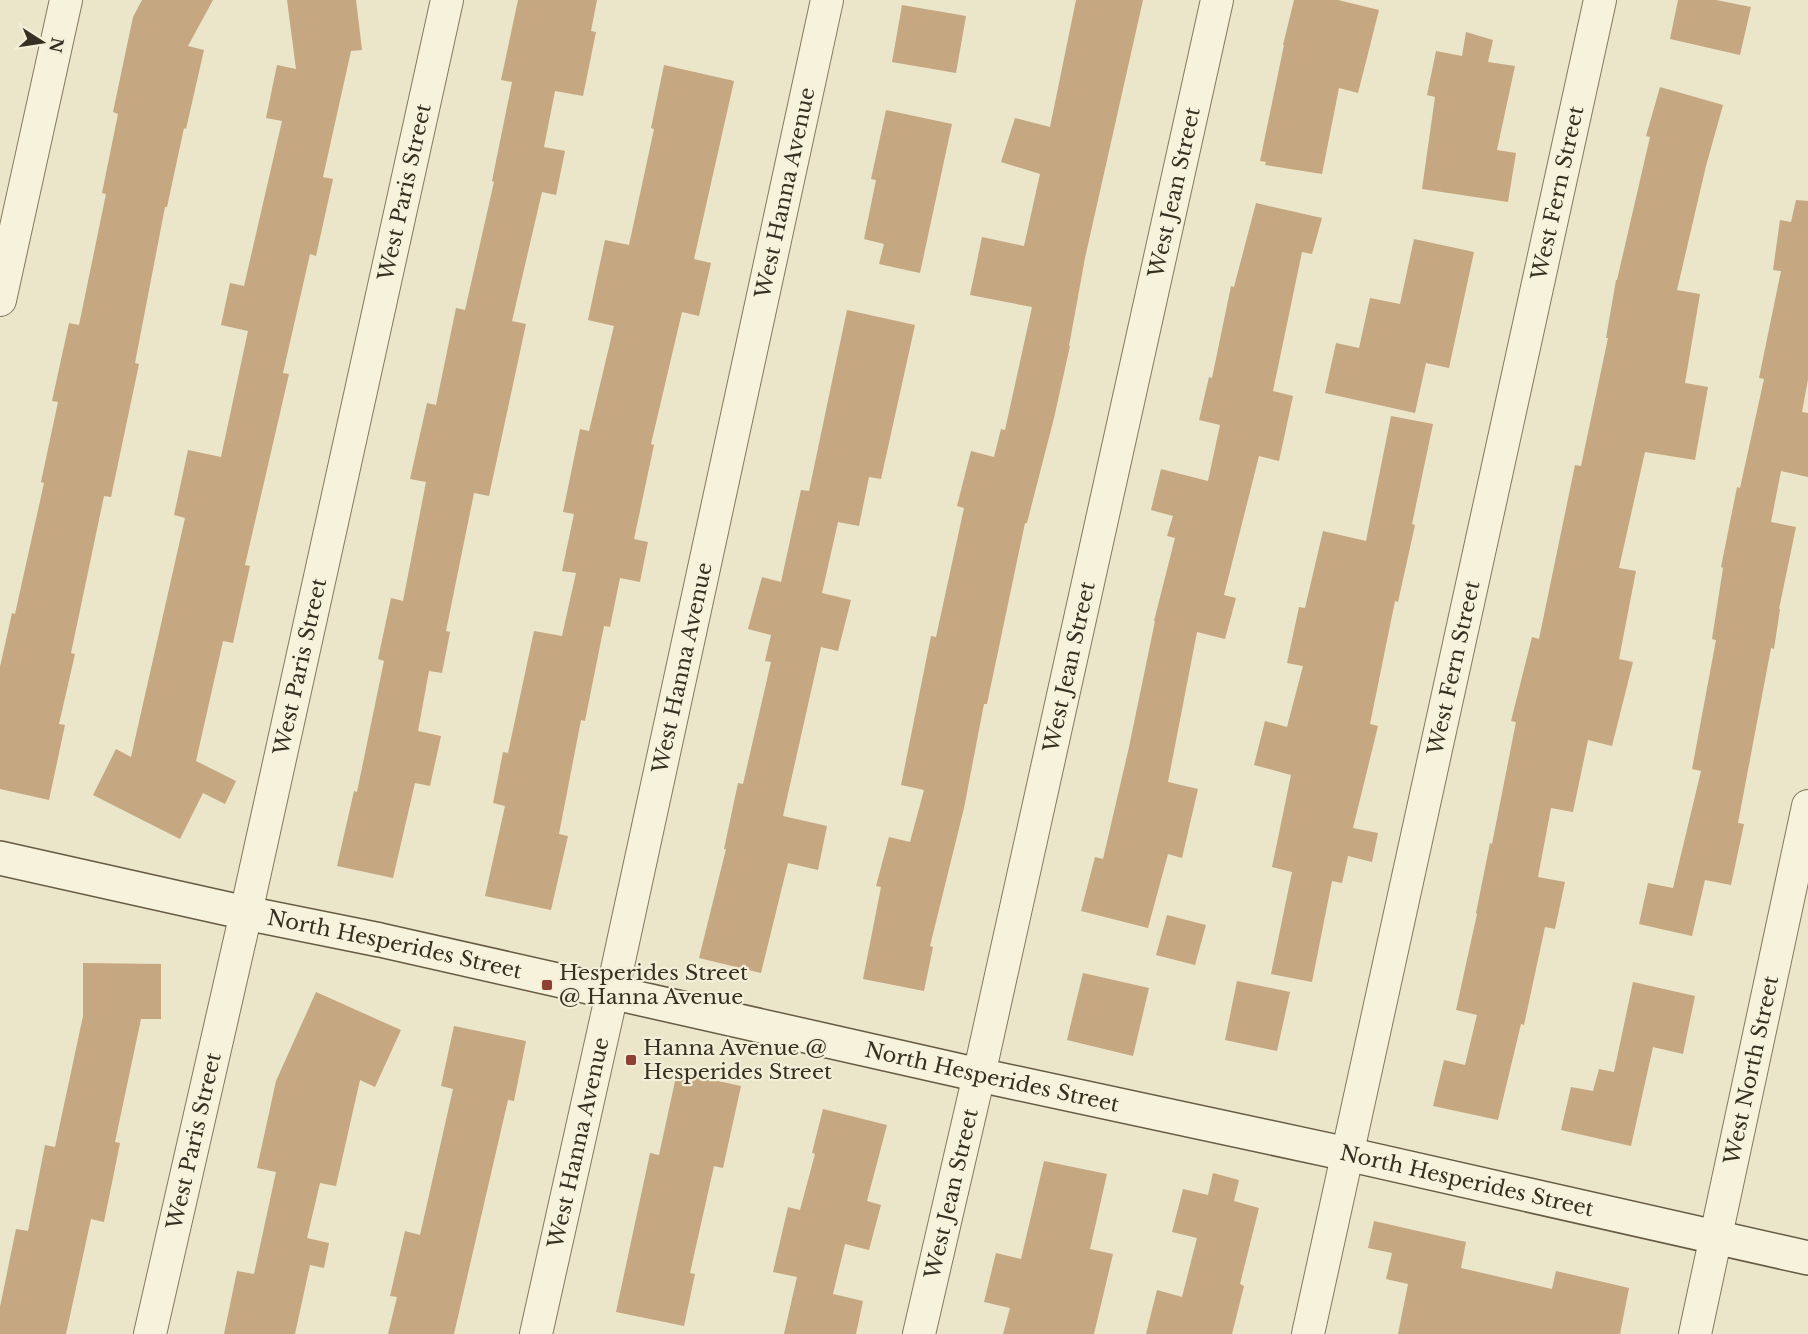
<svg xmlns="http://www.w3.org/2000/svg" width="1808" height="1334" font-family="'Libre Baskerville',serif">
	<rect width="100%" height="100%" fill="#ebe5c9"/>
	<g fill="#c5a782">
		<path d="M142 0H213L188 46 204 50 186 129 184 128 167 207H165L135 363 139 364 111 497 104 496 71 653 75 654 59 724 65 725 49 800 0 789V667L12 613 15 614 44 483 41 482 58 402 52 401 69 323 79 325 106 194 102 193 118 114 113 112 133 17Z"/>
		<path d="M287 0H356L362 50 351 51 323 177 333 179 316 256 310 254 283 373 289 374 245 565 250 566 233 643 223 641 196 761 236 781 225 804 203 793 180 839 93 795 116 749 131 757 185 518 174 515 188 450 221 457 248 331 221 325 230 283 244 286 282 121 266 118 277 65 296 69Z"/>
		<path d="M518 0H597L591 31 596 32 583 96 555 91 544 147 565 151 556 195 542 192 512 321 526 324 489 496 474 493 446 631 450 632 442 673 429 671 418 731 441 736 430 786 415 783 393 878 337 866 354 791 357 792 384 661 378 659 391 598 403 601 426 482 410 479 427 403 436 405 456 308 465 310 494 182 492 181 512 82 501 80Z"/>
		<path d="M1076 0H1143L1085 258 1069 346H1070L1054 418 1027 523H1025L987 704H984L964 808 930 946 933 947 924 991 863 979 881 887 876 886 889 837 910 842 924 790 901 785 931 636 936 637 964 508 957 506 971 451 994 457 1001 429 1005 430 1032 307 970 295 982 237 1024 246 1040 174 1001 162 1015 118 1050 127Z"/>
		<path d="M1294 0H1338L1379 10 1358 93 1339 88 1322 174 1265 165 1266 162 1260 161 1284 45H1283Z"/>
		<path d="M1678 0H1716L1751 7 1740 55 1670 39Z"/>
		<path d="M902 5 966 16 956 73 892 62Z"/>
		<path d="M1466 32 1493 40 1488 62 1515 66 1497 150 1516 153 1508 202 1422 189 1435 97 1427 95 1436 51 1462 56Z"/>
		<path d="M664 65 734 81 694 259 711 263 699 316 682 312 651 444 654 445 634 539 648 542 640 582 620 578 610 627 604 626 585 721 581 720 559 834 568 836 551 910 485 896 505 806 493 803 503 752 508 753 534 631 562 636 576 573 562 571 574 514 563 512 580 429 589 431 614 326 588 320 605 240 629 245 654 129 651 128Z"/>
		<path d="M1660 87 1723 105 1706 166 1677 290 1700 294 1685 383 1708 387 1695 460 1645 452 1619 568 1636 571 1619 659 1633 662 1612 746 1588 740 1573 812 1551 808 1538 877 1565 882 1555 929 1545 927 1524 1025 1521 1024 1498 1120 1433 1106 1444 1060 1465 1065 1477 1015 1456 1010 1477 914 1476 913 1490 843 1492 844 1516 722 1511 721 1532 637 1539 639 1575 465 1581 466 1608 338H1606L1616 280H1617L1650 137 1646 136Z"/>
		<path d="M886 110 952 124 920 273 879 264 884 244 864 239 876 180 871 179Z"/>
		<path d="M1796 200 1808 201V379L1802 412 1808 413V477L1781 471 1771 522 1796 527 1779 609H1780L1774 649 1771 648 1738 823 1744 824 1731 885 1705 880 1692 936 1639 924 1648 883 1673 888 1701 771 1692 769 1716 640 1712 639 1723 568 1721 567 1737 487 1740 488 1764 379 1759 378 1781 271 1773 270 1780 220 1791 222Z"/>
		<path d="M1256 203 1322 218 1312 254 1302 252 1273 391 1293 396 1279 461 1259 456 1224 595 1236 598 1225 639 1197 632 1168 782 1198 789 1182 858 1168 854 1148 928 1081 911 1095 857 1103 859 1129 747 1155 621H1154L1175 538 1167 536 1173 516 1151 510 1161 469 1208 481 1220 425 1199 420 1209 377 1212 378 1231 286 1234 287Z"/>
		<path d="M1414 239 1474 252 1449 368 1426 363 1415 413 1325 393 1336 343 1359 348 1370 298 1400 304Z"/>
		<path d="M847 310 915 325 881 479 869 477 859 526 838 522 822 593 851 600 838 651 821 647 783 816 827 826 818 870 788 863 761 973 699 958 726 849H724L738 783 743 784 771 662 765 661 771 635 748 629 762 577 781 582 801 490 809 491Z"/>
		<path d="M1391 416 1433 424 1412 524 1415 525 1398 602 1395 601 1370 724 1378 726 1353 828 1378 833 1372 862 1348 856 1342 883 1332 881 1312 982 1271 974 1292 872 1272 867 1291 775 1254 765 1265 721 1287 727 1303 666 1287 663 1299 607 1305 608 1323 531 1366 541Z"/>
		<path d="M1167 915 1206 925 1195 965 1156 955Z"/>
		<path d="M83 963 161 964V1019H141L115 1142 120 1143 104 1222 91 1219 66 1334H0V1307L16 1229 28 1231 45 1145 55 1147 83 1016Z"/>
		<path d="M1083 973 1149 988 1133 1056 1067 1040Z"/>
		<path d="M1237 981 1290 992 1277 1051 1225 1040Z"/>
		<path d="M1633 982 1695 996 1683 1054 1653 1047 1631 1146 1561 1130 1571 1087 1593 1091 1599 1069 1614 1072Z"/>
		<path d="M316 992 401 1030 375 1087 360 1080 336 1186 320 1183 307 1238 329 1243 324 1268 310 1265 295 1334H224L237 1271 254 1274 276 1172 257 1168 276 1081Z"/>
		<path d="M454 1026 526 1041 514 1101 508 1100 454 1334H388L397 1297 390 1296 405 1231 420 1235 453 1089 441 1086Z"/>
		<path d="M677 1072 741 1086 723 1168 714 1166 690 1273 695 1274 684 1326 616 1312 650 1153 659 1155Z"/>
		<path d="M823 1109 887 1125 867 1201 881 1205 869 1250 845 1244 833 1294 863 1301 856 1334H784L797 1277 773 1272 788 1207 800 1210 815 1154 812 1153Z"/>
		<path d="M1044 1161 1107 1174 1090 1249 1113 1254 1094 1334H1003L1010 1308 984 1302 996 1253 1021 1259Z"/>
		<path d="M1213 1173 1239 1180 1234 1201 1259 1208 1240 1284 1244 1286 1232 1334H1146L1157 1290 1182 1297 1197 1238 1172 1232 1183 1189 1208 1195Z"/>
		<path d="M1374 1221 1466 1242 1461 1268 1552 1289 1556 1271 1629 1288 1620 1334H1398L1408 1284 1386 1279 1392 1253 1368 1248Z"/>
	</g>
	<g fill="none" stroke-linecap="round" stroke-linejoin="round">
		<g stroke="#85785f" stroke-width="34">
			<g id="street">
				<path d="M0 300 66 0"/>
				<path id="s1" d="M150 1334 246 913 447 0"/>
				<path id="s2" d="M536 1334 612 993 827 0"/>
				<path id="s3" d="M919 1334 979 1075 1217 0"/>
				<path id="s4" d="M1308 1334 1600 0"/>
				<path id="s5" d="M1695 1334 1808 806"/>
			</g>
		</g>
		<g stroke="#675a42" stroke-width="36">
			<g id="secondary">
				<path id="s6" d="M0 858 246 913 380 940 979 1075 1347 1154 1808 1258"/>
			</g>
		</g>
		<use href="#street" stroke="#f6f2db" stroke-width="32"/>
		<use href="#secondary" stroke="#f6f2db" stroke-width="33"/>
	</g>
	<g fill="#8f4035" stroke="#f3eed7" stroke-width="2">
		<rect x="541" y="979" width="12" height="12" rx="3"/>
		<rect x="625" y="1054" width="12" height="12" rx="3"/>
	</g>
	<g text-anchor="middle" stroke-width="4.5" stroke-linejoin="round" paint-order="stroke">
		<g font-size="21" fill="#372f21" stroke="#f3eed7">
			<text dy="7" stroke="none"><textPath href="#s2" startOffset="1168">West Hanna Avenue</textPath></text>
			<text dy="7" stroke="none"><textPath href="#s4" startOffset="1168">West Fern Street</textPath></text>
			<text dy="7" stroke="none"><textPath href="#s1" startOffset="1170">West Paris Street</textPath></text>
			<text dy="7" stroke="none"><textPath href="#s3" startOffset="1170">West Jean Street</textPath></text>
			<text dy="7" stroke="none"><textPath href="#s1" startOffset="684">West Paris Street</textPath></text>
			<text dy="7" stroke="none"><textPath href="#s2" startOffset="682">West Hanna Avenue</textPath></text>
			<text dy="7" stroke="none"><textPath href="#s3" startOffset="684">West Jean Street</textPath></text>
			<text dy="7" stroke="none"><textPath href="#s4" startOffset="682">West Fern Street</textPath></text>
			<text dy="7" stroke="none"><textPath href="#s6" startOffset="404">North Hesperides Street</textPath></text>
			<text dy="7" stroke="none"><textPath href="#s5" startOffset="270">West North Street</textPath></text>
			<text dy="7" stroke="none"><textPath href="#s6" startOffset="1016">North Hesperides Street</textPath></text>
			<text dy="7" stroke="none"><textPath href="#s1" startOffset="198">West Paris Street</textPath></text>
			<text dy="7" stroke="none"><textPath href="#s2" startOffset="196">West Hanna Avenue</textPath></text>
			<text dy="7" stroke="none"><textPath href="#s6" startOffset="1502">North Hesperides Street</textPath></text>
			<text dy="7" stroke="none"><textPath href="#s3" startOffset="144">West Jean Street</textPath></text>
		</g>
		<g font-size="21" fill="#372f21" stroke="#f3eed7" text-anchor="start">
			<text x="559" y="980">Hesperides Street<tspan x="559" dy="24">@ Hanna Avenue</tspan></text>
			<text x="643" y="1055">Hanna Avenue @<tspan x="643" dy="24">Hesperides Street</tspan></text>
		</g>
	</g>
	<g transform="translate(42 42) rotate(102)" stroke="#f3eed7" stroke-width="4.5" paint-order="stroke">
	<path d="M0-4.5L10 22L0 15L-10 22Z" fill="#372f21"/>
	<text y="-9" font-size="16" font-weight="bold" text-anchor="middle" fill="#372f21">N</text>
	</g>
</svg>
